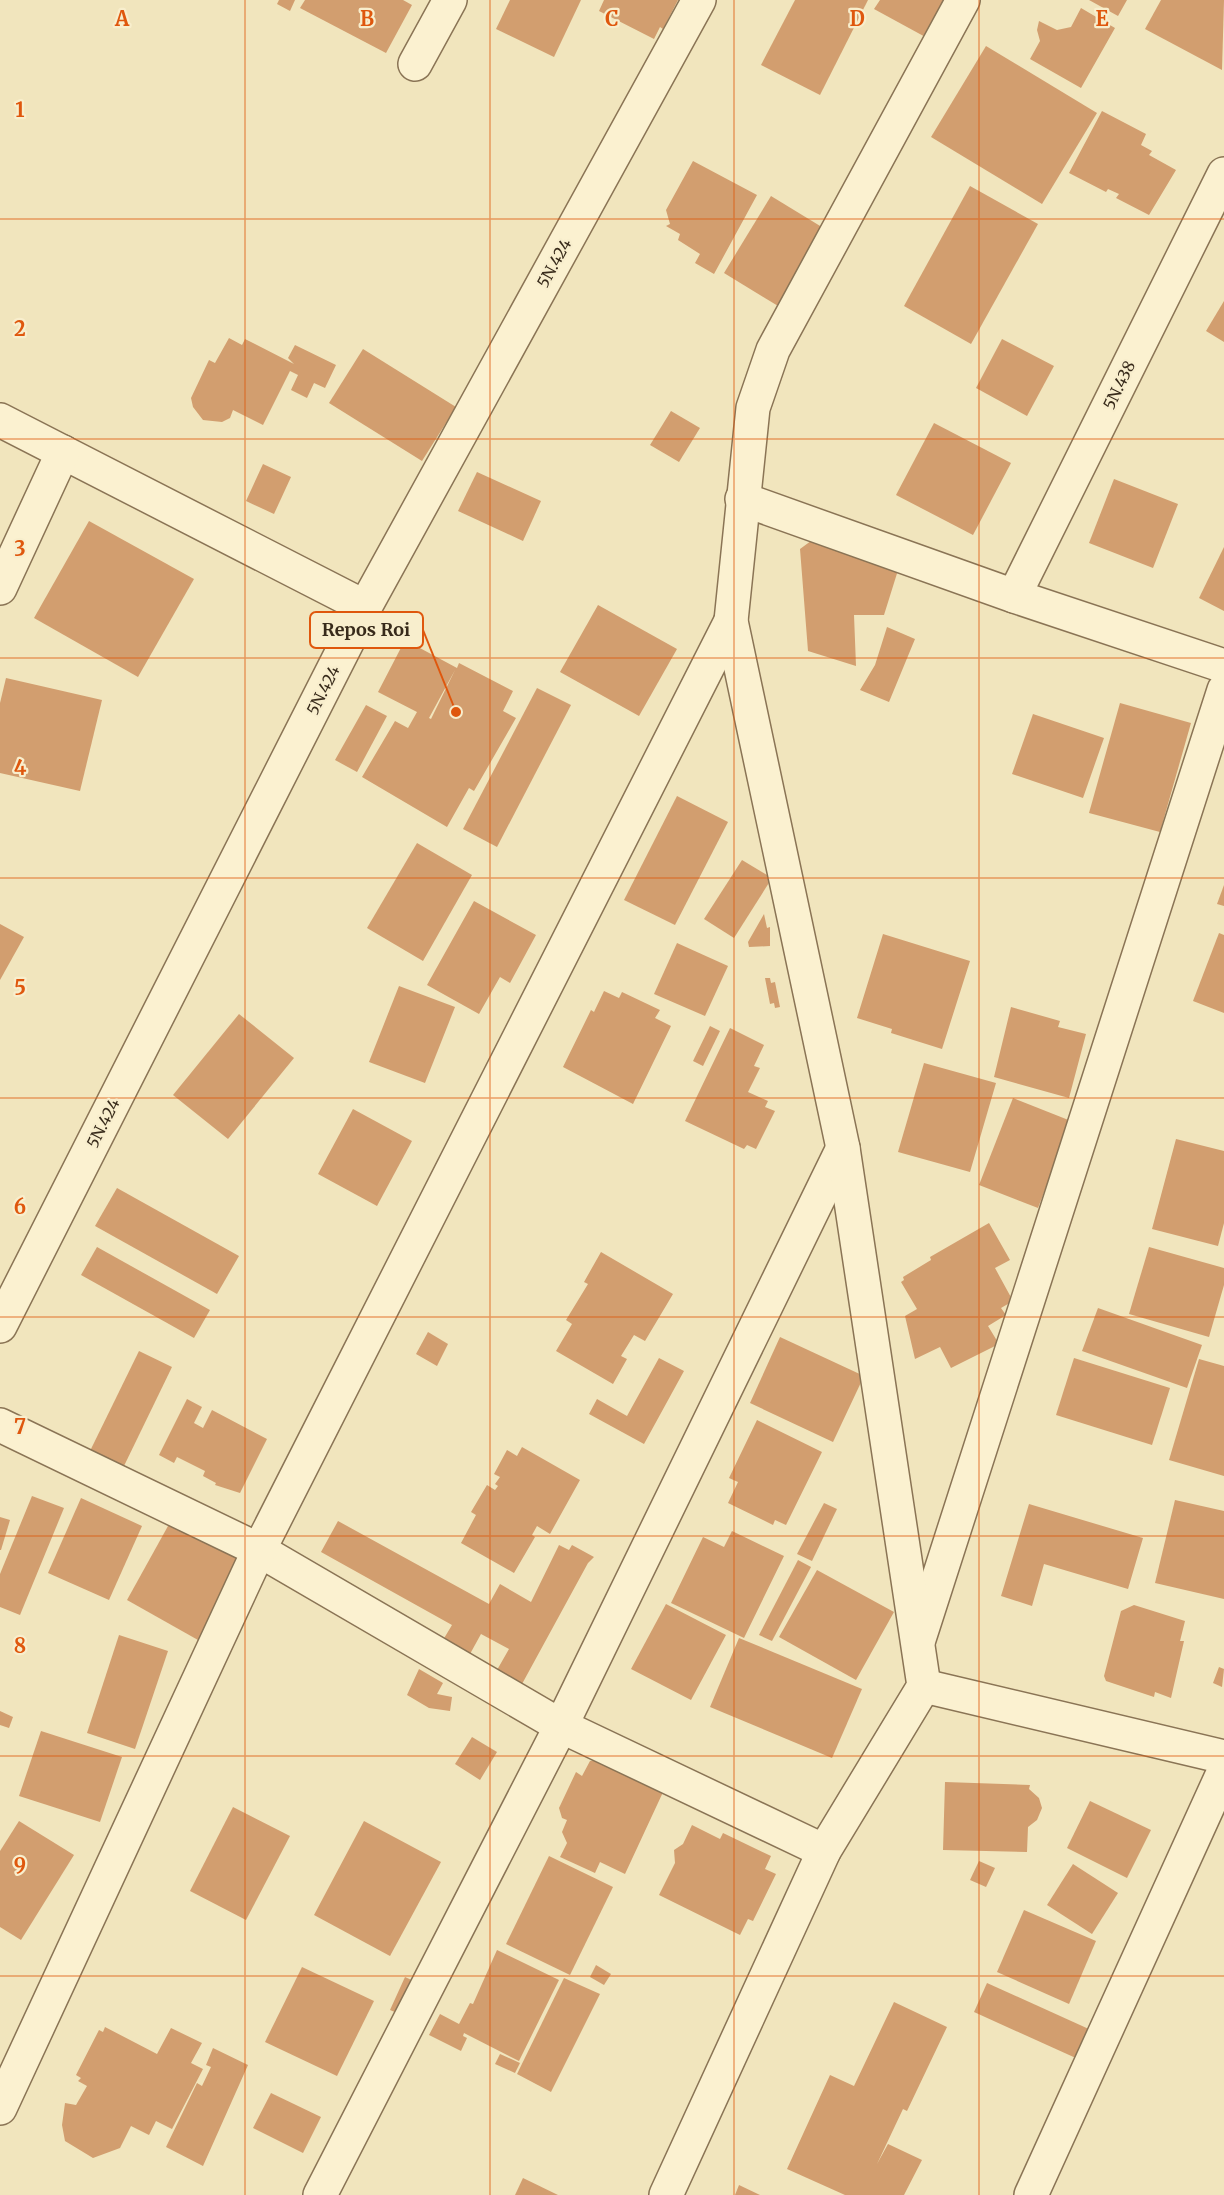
<svg xmlns="http://www.w3.org/2000/svg" width="1224" height="2195" font-family="Merriweather,serif">
	<rect width="100%" height="100%" fill="#f1e5bd"/>
	<g fill="#d29e6f" fill-rule="evenodd">
		<path d="M279 0H295L290 11 277 4Z"/>
		<path d="M305 0H403L412 5 386 53 300 8Z"/>
		<path d="M510 0H581L554 57 496 29Z"/>
		<path d="M604 0H678L663 29 660 27 654 39 599 11Z"/>
		<path d="M795 0H868L820 95 761 65Z"/>
		<path d="M880 0H950L929 39 874 9Z"/>
		<path d="M1089 0H1127L1118 16Z"/>
		<path d="M1161 0H1224L1222 70 1145 29Z"/>
		<path d="M1081 8 1115 28 1081 88 1030 59 1040 41 1037 30 1039 21 1057 30 1071 27Z"/>
		<path d="M986 46 1097 113 1042 204 931 137Z"/>
		<path d="M1102 111 1146 134 1141 145 1152 151 1149 155 1176 170 1149 215 1116 198 1119 194 1108 189 1106 192 1069 173Z"/>
		<path d="M693 161 757 195 714 274 695 263 700 254 678 240 680 234 666 226 670 224 666 210Z"/>
		<path d="M970 186 1038 224 971 344 904 306Z"/>
		<path d="M771 196 830 232 783 309 724 273Z"/>
		<path d="M1224 301V342L1206 331Z"/>
		<path d="M229 338 242 345 245 339 294 364 288 358 295 345 336 365 325 388 314 383 307 398 291 390 298 375 290 371 263 425 233 410 230 418 222 422 203 420 193 407 191 398 209 360 215 363Z"/>
		<path d="M1002 339 1054 366 1027 416 976 388Z"/>
		<path d="M363 349 456 407 422 461 329 403Z"/>
		<path d="M671 411 700 428 679 462 650 445Z"/>
		<path d="M934 423 1011 463 973 535 896 495Z"/>
		<path d="M263 464 291 477 274 514 246 501Z"/>
		<path d="M477 472 541 501 523 541 458 511Z"/>
		<path d="M1114 479 1178 504 1153 568 1089 543Z"/>
		<path d="M89 521 194 579 138 677 34 618Z"/>
		<path d="M815 538 899 567 884 615H854L856 666 808 651 800 549Z"/>
		<path d="M1224 547V611L1199 598Z"/>
		<path d="M598 605 677 649 639 716 560 672Z"/>
		<path d="M887 627 915 639 889 702 860 690 875 665Z"/>
		<path d="M405 640 457 668 459 663 513 691 503 711 516 718 474 791 469 788 447 827 362 777 395 721 408 728 417 712 378 692ZM455 670 431 719 429 718Z"/>
		<path d="M6 678 102 700 80 791 0 773V703Z"/>
		<path d="M537 688 571 705 497 847 463 829Z"/>
		<path d="M1120 703 1191 723 1160 832 1089 813Z"/>
		<path d="M366 705 387 716 357 772 335 760Z"/>
		<path d="M1033 714 1104 738 1083 798 1012 774Z"/>
		<path d="M677 796 728 822 675 925 624 900Z"/>
		<path d="M417 843 472 875 423 961 367 928Z"/>
		<path d="M742 860 772 878 734 938 704 919Z"/>
		<path d="M1224 885V906L1217 904Z"/>
		<path d="M474 901 536 935 510 983 500 977 479 1014 427 985Z"/>
		<path d="M764 914 767 928 770 927V946L749 947 748 942Z"/>
		<path d="M0 924 24 937 0 980Z"/>
		<path d="M1219 933 1224 935V1013L1193 1001Z"/>
		<path d="M883 934 970 961 942 1049 891 1033 892 1029 857 1018Z"/>
		<path d="M677 943 728 966 705 1016 654 994Z"/>
		<path d="M765 978H770L771 983 775 982 780 1007 775 1008 774 1003 770 1004Z"/>
		<path d="M399 986 455 1007 425 1083 369 1062Z"/>
		<path d="M604 991 619 998 622 992 660 1010 655 1018 671 1026 633 1104 563 1067 591 1010 594 1012Z"/>
		<path d="M1011 1007 1060 1021 1058 1027 1086 1034 1069 1098 994 1077Z"/>
		<path d="M239 1014 294 1058 228 1139 173 1095Z"/>
		<path d="M710 1026 720 1031 703 1066 693 1061Z"/>
		<path d="M730 1028 764 1045 754 1066 760 1068 748 1092 768 1101 765 1107 775 1111 756 1149 747 1145 744 1149 685 1121Z"/>
		<path d="M924 1063 996 1083 970 1172 898 1152Z"/>
		<path d="M1013 1098 1071 1121 1038 1208 979 1185Z"/>
		<path d="M353 1109 412 1141 377 1206 318 1174Z"/>
		<path d="M1176 1139 1224 1151V1223L1218 1246 1152 1229Z"/>
		<path d="M117 1188 239 1256 217 1294 95 1226Z"/>
		<path d="M989 1223 1010 1260 995 1268 1013 1301 1001 1308 1006 1315 988 1326 999 1344 951 1368 940 1347 915 1359 905 1316 917 1309 901 1282 904 1280 903 1277 931 1260 930 1257Z"/>
		<path d="M97 1247 210 1310 194 1338 81 1275Z"/>
		<path d="M1149 1247 1224 1268V1285L1209 1337 1129 1314Z"/>
		<path d="M601 1252 673 1294 645 1341 634 1335 621 1356 627 1359 613 1384 556 1351 572 1324 566 1320 588 1284 584 1282Z"/>
		<path d="M1098 1308 1202 1345 1187 1388 1082 1351Z"/>
		<path d="M428 1332 448 1344 437 1366 416 1354Z"/>
		<path d="M780 1337 864 1376 833 1442 750 1403Z"/>
		<path d="M139 1351 172 1367 123 1468 90 1451Z"/>
		<path d="M659 1358 684 1371 644 1444 589 1414 597 1399 627 1416Z"/>
		<path d="M1074 1358 1170 1388 1152 1445 1056 1415Z"/>
		<path d="M1199 1359 1224 1366V1476L1169 1460Z"/>
		<path d="M187 1399 202 1407 194 1423 203 1428 212 1410 267 1439 240 1493 215 1485 216 1483 203 1476 205 1471 177 1457 174 1463 159 1455Z"/>
		<path d="M757 1420 822 1452 786 1525 775 1520 773 1525 728 1503 738 1482 729 1478Z"/>
		<path d="M522 1447 580 1480 550 1534 537 1526 532 1535 535 1537 514 1573 461 1543 476 1515 471 1512 487 1485 495 1490 498 1486 495 1484 500 1477 494 1474 507 1450 517 1456Z"/>
		<path d="M32 1496 64 1508 20 1615 0 1607V1574Z"/>
		<path d="M81 1498 142 1526 109 1600 48 1573Z"/>
		<path d="M1175 1500 1224 1511V1599L1155 1583Z"/>
		<path d="M824 1503 837 1509 812 1561 797 1554Z"/>
		<path d="M1029 1504 1143 1538 1128 1589 1044 1564 1032 1606 1001 1596Z"/>
		<path d="M0 1517 10 1520 1 1550H0Z"/>
		<path d="M173 1517 245 1557 198 1640 127 1600Z"/>
		<path d="M338 1521 489 1604 500 1584 531 1602 559 1545 569 1550 572 1545 594 1557 588 1563 522 1684 497 1670 509 1649 481 1634 470 1654 443 1640 452 1625 321 1552Z"/>
		<path d="M732 1531 784 1556 744 1638 671 1603 703 1537 724 1547Z"/>
		<path d="M798 1560 811 1567 772 1641 759 1635Z"/>
		<path d="M817 1570 894 1612 856 1680 779 1637Z"/>
		<path d="M666 1604 726 1635 691 1700 631 1669Z"/>
		<path d="M1134 1605 1185 1621 1180 1641H1184L1171 1698 1155 1692 1154 1697 1106 1681 1104 1676 1121 1611Z"/>
		<path d="M119 1635 168 1651 135 1749 87 1733Z"/>
		<path d="M739 1638 862 1689 832 1758 710 1707Z"/>
		<path d="M1219 1667 1224 1669 1222 1687 1213 1683Z"/>
		<path d="M419 1669 443 1683 437 1694 452 1697 450 1711 429 1708 407 1695Z"/>
		<path d="M0 1711 13 1717 9 1728 0 1725Z"/>
		<path d="M41 1731 122 1757 100 1822 19 1796Z"/>
		<path d="M472 1737 497 1752 480 1780 455 1764Z"/>
		<path d="M598 1759 664 1790 625 1874 600 1862 595 1873 560 1857 567 1843 562 1832 567 1820 562 1818 559 1808 576 1772 582 1776 590 1761Z"/>
		<path d="M945 1782 1030 1785 1029 1789 1039 1798 1042 1808 1037 1820 1028 1827 1027 1852 943 1850Z"/>
		<path d="M1090 1801 1151 1830 1127 1878 1067 1848Z"/>
		<path d="M233 1807 290 1836 246 1920 190 1891Z"/>
		<path d="M19 1821 74 1855 21 1940 0 1927V1851Z"/>
		<path d="M364 1821 441 1862 390 1956 314 1915Z"/>
		<path d="M692 1825 720 1839 723 1833 771 1856 765 1869 776 1874 753 1921 748 1919 740 1935 659 1895 675 1863 674 1850 683 1844Z"/>
		<path d="M549 1856 613 1887 570 1975 506 1944Z"/>
		<path d="M979 1861 995 1868 986 1887 970 1880Z"/>
		<path d="M1073 1864 1118 1893 1092 1934 1047 1905Z"/>
		<path d="M1024 1910 1096 1941 1069 2004 997 1972Z"/>
		<path d="M497 1950 559 1980 519 2061 464 2033 463 2036 467 2038 461 2051 429 2035 440 2014 459 2024 470 2003 473 2004Z"/>
		<path d="M596 1965 611 1974 604 1985 590 1977Z"/>
		<path d="M302 1967 374 2001 337 2076 265 2042Z"/>
		<path d="M405 1977 418 1983 404 2016 390 2010Z"/>
		<path d="M564 1978 600 1994 551 2092 517 2074Z"/>
		<path d="M987 1983 1091 2030 1078 2059 974 2012Z"/>
		<path d="M894 2002 947 2027 907 2111 903 2109 877 2164 888 2144 922 2160 904 2195H845L787 2169 830 2075 854 2086Z"/>
		<path d="M105 2027 157 2054 171 2028 202 2043 191 2063 203 2069 172 2129 156 2121 149 2135 131 2126 120 2148 93 2158 65 2141 62 2125 65 2103 76 2105 87 2086 78 2081 81 2078 76 2075 99 2030 103 2032Z"/>
		<path d="M213 2048 248 2065 203 2166 166 2147 197 2083 202 2086 211 2067 206 2065Z"/>
		<path d="M500 2054 520 2063 515 2073 495 2064Z"/>
		<path d="M271 2093 321 2117 303 2153 253 2128Z"/>
		<path d="M523 2178 558 2195H515Z"/>
		<path d="M739 2185 760 2195H735Z"/>
	</g>
	<g fill="none" stroke-linecap="round" stroke-linejoin="round">
		<g stroke="#8a7455" stroke-width="36">
			<g id="minor">
				<path d="M415 64 450 0"/>
				<path d="M0 420 365 607"/>
				<path d="M742 499 1014 596 1224 666"/>
				<path d="M0 588 63 452"/>
				<path d="M1014 596 1224 174"/>
				<path d="M0 1326 365 607 699 0"/>
				<path d="M0 1425 259 1550 561 1726 824 1851"/>
				<path d="M919 1639 1224 690"/>
				<path d="M924 1686 1224 1757"/>
				<path d="M0 2108 259 1550 731 621"/>
				<path d="M320 2195 561 1726 843 1148"/>
				<path d="M666 2195 824 1851 924 1686 843 1148 731 621 753 408 773 350 963 0"/>
				<path d="M1031 2195 1224 1771"/>
			</g>
		</g>
		<use href="#minor" stroke="#fbf1d0" stroke-width="33"/>
	</g>
	<path fill="none" stroke="#df570d" stroke-width="1.5" stroke-opacity="0.55" d="M245 0V2195M490 0V2195M734 0V2195M979 0V2195M0 219H1224M0 439H1224M0 658H1224M0 878H1224M0 1098H1224M0 1317H1224M0 1536H1224M0 1756H1224M0 1976H1224"/>
	<g text-anchor="middle" stroke-width="4.5" stroke-linejoin="round" paint-order="stroke">
		<g font-size="16" fill="#382b1b" stroke="#f8eecd">
			<text transform="translate(554 263) rotate(-61)" y="6">5N.424</text>
			<text transform="translate(1119 385) rotate(-64)" y="6">5N.438</text>
			<text transform="translate(323 690) rotate(-63)" y="6">5N.424</text>
			<text transform="translate(103 1123) rotate(-63)" y="6">5N.424</text>
		</g>
	</g>
	<g font-size="20" text-anchor="middle" font-weight="bold" fill="#df570d" stroke="#f8eecd" stroke-width="4.5" stroke-linejoin="round" paint-order="stroke">
		<text x="122" y="26">A</text>
		<text x="367" y="26">B</text>
		<text x="612" y="26">C</text>
		<text x="857" y="26">D</text>
		<text x="1102" y="26">E</text>
		<text x="20" y="117">1</text>
		<text x="20" y="336">2</text>
		<text x="20" y="556">3</text>
		<text x="20" y="775">4</text>
		<text x="20" y="995">5</text>
		<text x="20" y="1214">6</text>
		<text x="20" y="1434">7</text>
		<text x="20" y="1653">8</text>
		<text x="20" y="1873">9</text>
	</g>
	<path fill="none" stroke="#df570d" stroke-width="2" d="M456 712L423 630"/>
	<circle fill="#df570d" stroke="#f8eecd" stroke-width="2" cx="456" cy="712" r="6"/>
	<rect fill="#f8eecd" stroke="#df570d" stroke-width="2" x="310" y="612" width="113" height="36" rx="6"/>
	<g font-size="18" text-anchor="middle" font-weight="bold" fill="#382b1b">
		<text x="366" y="636">Repos Roi</text>
	</g>
</svg>
